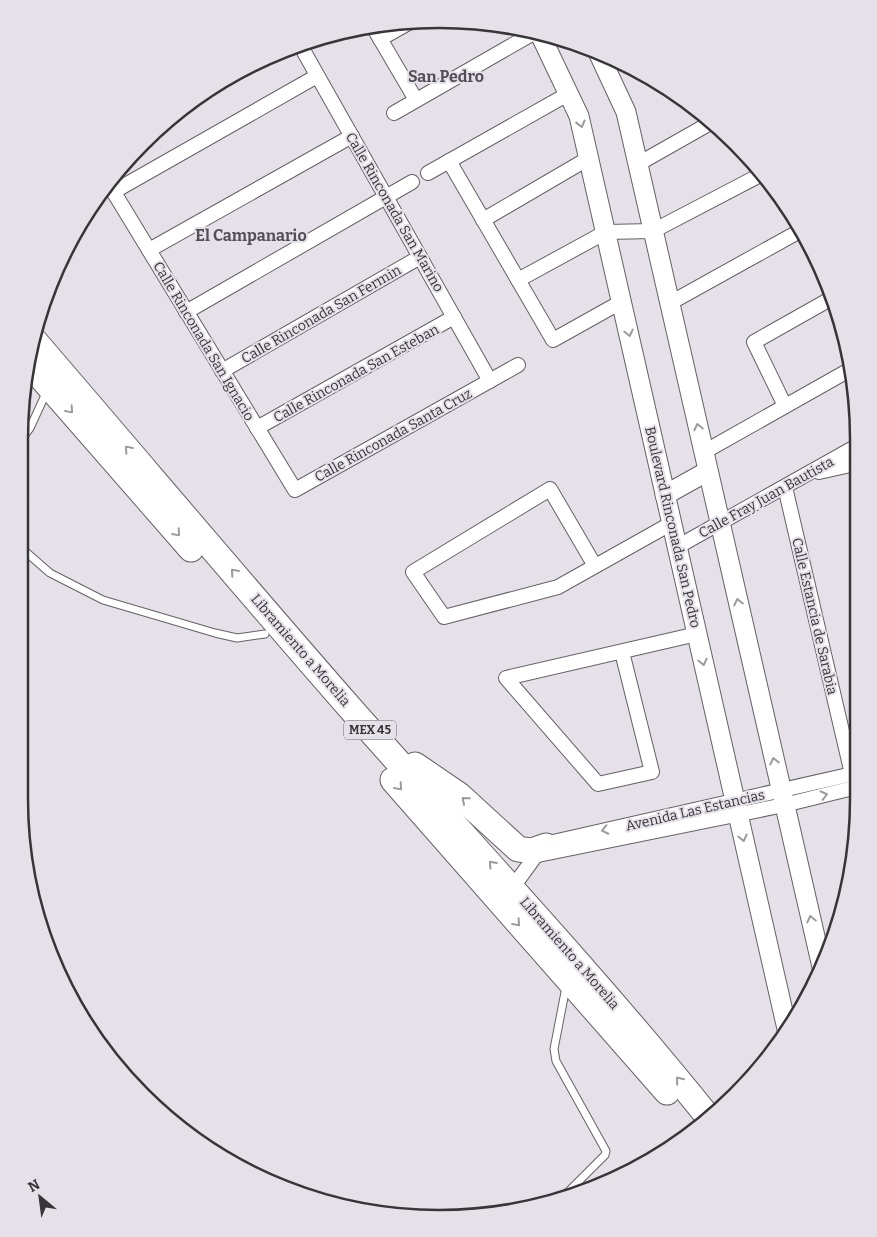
<svg xmlns="http://www.w3.org/2000/svg" width="877" height="1237" font-family="Bitter,serif">
	<rect width="100%" height="100%" fill="#e6e1e9"/>
	<g fill="none" stroke-linecap="round" stroke-linejoin="round">
		<g stroke="#656067" stroke-width="9">
			<g id="lane">
				<path d="M19 443 30 428 47 391"/>
				<path d="M19 546 50 573 103 600 215 633 237 638 265 634"/>
				<path d="M565 1195 605 1155 606 1151 556 1061 554 1049 566 987"/>
			</g>
		</g>
		<g stroke="#656067" stroke-width="16">
			<g id="street">
				<path d="M372 25 416 100"/>
				<path d="M380 39 412 21"/>
				<path d="M299 43 490 381"/>
				<path d="M394 113 537 31"/>
				<path d="M449 161 553 340 621 302"/>
				<path d="M638 164 712 122"/>
				<path d="M428 173 568 94"/>
				<path d="M110 186 295 490 518 365"/>
				<path d="M113 192 317 76"/>
				<path d="M483 220 589 158"/>
				<path d="M149 250 352 136"/>
				<path d="M518 280 606 232 653 231 762 174"/>
				<path d="M670 303 798 232"/>
				<path d="M186 312 412 182"/>
				<path d="M222 371 420 257"/>
				<path d="M785 406 754 342 832 298"/>
				<path d="M257 428 454 317"/>
				<path d="M704 452 851 369"/>
				<path d="M819 472 855 464"/>
				<path d="M785 487 852 774"/>
				<path d="M677 547 855 447"/>
				<path d="M595 566 550 489 413 572 444 617 558 587 672 523"/>
				<path d="M622 652 652 772 598 784 506 678 697 634"/>
				<path d="M538 855 784 805 857 787"/>
				<path d="M513 887 534 858 553 842 857 773"/>
			</g>
		</g>
		<g stroke="#656067" stroke-width="21">
			<g id="secondary">
				<path d="M539 32 579 116 787 1029"/>
				<path d="M598 52 626 112 822 967"/>
				<path d="M665 495 708 471"/>
			</g>
		</g>
		<g stroke="#656067" stroke-width="27">
			<g id="highway">
				<path d="M33 339C139 462 244 587 351 709 471 845 595 976 709 1118"/>
				<path d="M26 360 191 549"/>
				<path d="M415 765 459 795 518 849 532 851 546 846"/>
				<path d="M393 780 667 1092"/>
			</g>
		</g>
		<use href="#lane" stroke="#fff" stroke-width="7"/>
		<use href="#street" stroke="#fff" stroke-width="14"/>
		<use href="#secondary" stroke="#fff" stroke-width="19"/>
		<use href="#highway" stroke="#fff" stroke-width="25"/>
	</g>
	<defs><path id="oneway-chevron" d="M-2-3.5L2.5 0L-2 3.5" fill="none" stroke-width="1.6" stroke-linecap="round" stroke-linejoin="round" transform="scale(1.25)"/></defs>
	<g stroke="#9c9a9c">
		<use href="#oneway-chevron" transform="translate(581 124) rotate(76)"/>
		<use href="#oneway-chevron" transform="translate(629 333) rotate(77)"/>
		<use href="#oneway-chevron" transform="translate(70 410) rotate(49)"/>
		<use href="#oneway-chevron" transform="translate(698 427) rotate(-103)"/>
		<use href="#oneway-chevron" transform="translate(128 449) rotate(-131)"/>
		<use href="#oneway-chevron" transform="translate(177 533) rotate(49)"/>
		<use href="#oneway-chevron" transform="translate(234 572) rotate(-131)"/>
		<use href="#oneway-chevron" transform="translate(738 602) rotate(-103)"/>
		<use href="#oneway-chevron" transform="translate(703 662) rotate(77)"/>
		<use href="#oneway-chevron" transform="translate(774 761) rotate(-103)"/>
		<use href="#oneway-chevron" transform="translate(399 787) rotate(49)"/>
		<use href="#oneway-chevron" transform="translate(824 795) rotate(-14)"/>
		<use href="#oneway-chevron" transform="translate(465 800) rotate(-139)"/>
		<use href="#oneway-chevron" transform="translate(605 830) rotate(168)"/>
		<use href="#oneway-chevron" transform="translate(743 838) rotate(77)"/>
		<use href="#oneway-chevron" transform="translate(492 864) rotate(-132)"/>
		<use href="#oneway-chevron" transform="translate(811 919) rotate(-103)"/>
		<use href="#oneway-chevron" transform="translate(517 923) rotate(48)"/>
		<use href="#oneway-chevron" transform="translate(679 1080) rotate(-129)"/>
	</g>
	<g text-anchor="middle" stroke-width="4" stroke-linejoin="round" paint-order="stroke">
		<rect fill="#e6e1e9" stroke="#6c696e" stroke-width="1" x="344" y="720.5" width="52" height="19" rx="4"/>
		<g font-size="12" font-weight="bold" fill="#383539">
			<text x="370" y="734">MEX 45</text>
		</g>
		<g font-size="14" fill="#383539" stroke="#e6e1e9">
			<text transform="translate(395 212) rotate(60)" y="5">Calle Rinconada San Marino</text>
			<text transform="translate(321 314) rotate(-30)" y="5">Calle Rinconada San Fermin</text>
			<text transform="translate(204 341) rotate(59)" y="5">Calle Rinconada San Ignacio</text>
			<text transform="translate(356 373) rotate(-29)" y="5">Calle Rinconada San Esteban</text>
			<text transform="translate(393 435) rotate(-29)" y="5">Calle Rinconada Santa Cruz</text>
			<text transform="translate(766 497) rotate(-29)" y="5">Calle Fray Juan Bautista</text>
			<text transform="translate(673 527) rotate(77)" y="5">Boulevard Rinconada San Pedro</text>
			<text transform="translate(815 616) rotate(77)" y="5">Calle Estancia de Sarabia</text>
			<text transform="translate(301 650) rotate(49)" y="5">Libramiento a Morelia</text>
			<text transform="translate(695 810) rotate(-13)" y="5">Avenida Las Estancias</text>
			<text transform="translate(570 953) rotate(49)" y="5">Libramiento a Morelia</text>
		</g>
		<g font-size="16" font-weight="bold" fill="#544f56" stroke="#e6e1e9">
			<text x="446" y="82">San Pedro</text>
			<text x="251" y="241">El Campanario</text>
		</g>
	</g>
	<path d="M0 0H877V1237H0ZM439 28H439A411 411 0 0 1 850 439V799A411 411 0 0 1 439 1210H439A411 411 0 0 1 28 799V439A411 411 0 0 1 439 28Z" fill="#e6e1e9" fill-rule="evenodd"/>
	<path fill="none" stroke="#383539" stroke-width="2.5" d="M439 28H439A411 411 0 0 1 850 439V799A411 411 0 0 1 439 1210H439A411 411 0 0 1 28 799V439A411 411 0 0 1 439 28Z"/>
	<g transform="translate(40 1197) rotate(331)" stroke="#e6e1e9" stroke-width="4" paint-order="stroke">
	<path d="M0-4L9 19L0 12L-9 19Z" fill="#383539"/>
	<text y="-8" font-size="14" font-weight="bold" text-anchor="middle" fill="#383539">N</text>
	</g>
</svg>
